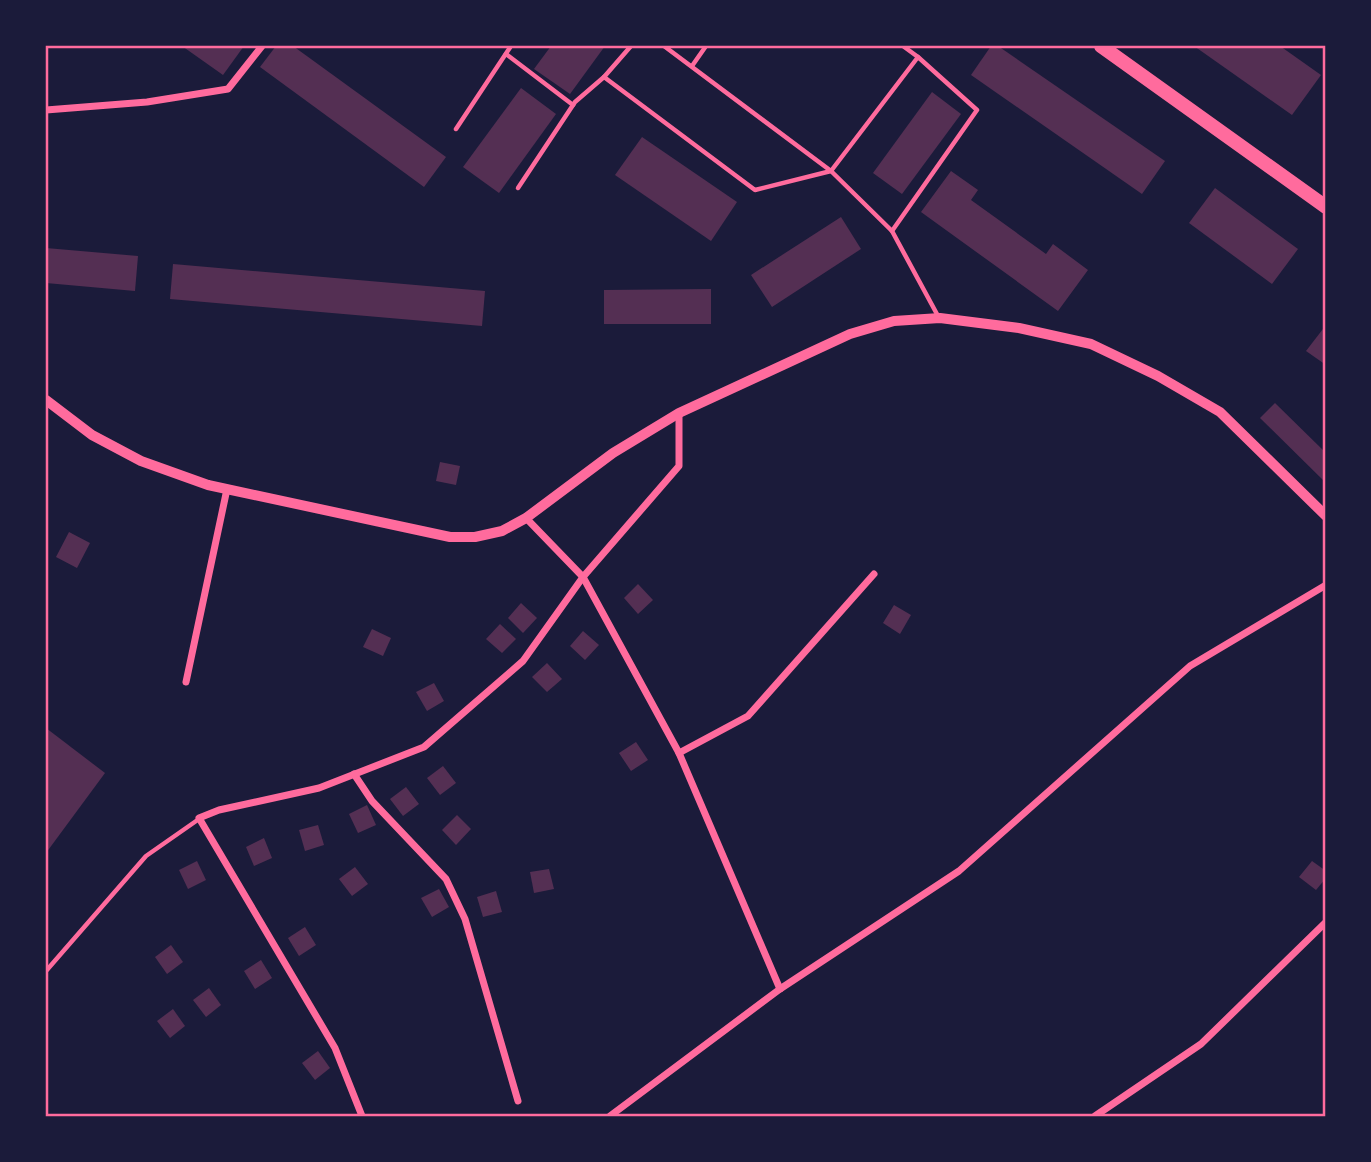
<svg xmlns="http://www.w3.org/2000/svg" width="1371" height="1162" font-family="'Roboto Condensed',sans-serif">
	<rect width="100%" height="100%" fill="#1b1b3a"/>
	<g fill="#542f53">
		<path d="M182 46H244L223 75Z"/>
		<path d="M276 46H293L446 157 424 187 260 67Z"/>
		<path d="M551 46H605L570 94 534 69Z"/>
		<path d="M991 46H998L1165 161 1142 194 971 75Z"/>
		<path d="M1194 46H1280L1321 75 1292 115Z"/>
		<path d="M521 88 556 114 499 193 463 167Z"/>
		<path d="M932 92 961 114 902 194 873 173Z"/>
		<path d="M642 137 737 202 711 241 615 175Z"/>
		<path d="M951 171 978 190 971 200 1046 254 1053 244 1088 270 1058 311 921 212Z"/>
		<path d="M1215 188 1298 249 1272 284 1189 223Z"/>
		<path d="M841 217 861 249 772 307 751 275Z"/>
		<path d="M46 248 138 256 135 291 46 283Z"/>
		<path d="M173 264 485 291 482 326 170 299Z"/>
		<path d="M711 289V324H604V290Z"/>
		<path d="M1326 325V365L1306 351Z"/>
		<path d="M1275 403 1326 453V483L1260 418Z"/>
		<path d="M440 462 460 466 456 485 436 481Z"/>
		<path d="M69 532 90 543 77 568 56 557Z"/>
		<path d="M638 584 653 600 638 614 624 598Z"/>
		<path d="M521 603 537 618 523 633 508 618Z"/>
		<path d="M894 605 911 615 900 634 883 623Z"/>
		<path d="M500 624 516 639 502 653 486 639Z"/>
		<path d="M372 629 391 638 383 656 363 647Z"/>
		<path d="M583 631 599 645 585 660 570 646Z"/>
		<path d="M547 663 562 679 547 692 532 677Z"/>
		<path d="M434 683 444 701 427 711 416 692Z"/>
		<path d="M46 728 105 773 46 853Z"/>
		<path d="M636 742 648 760 631 771 619 753Z"/>
		<path d="M443 766 456 783 440 795 427 778Z"/>
		<path d="M406 787 419 804 403 816 390 799Z"/>
		<path d="M367 805 376 825 358 833 349 814Z"/>
		<path d="M457 815 471 829 456 845 442 830Z"/>
		<path d="M318 825 324 845 305 851 299 830Z"/>
		<path d="M264 838 272 858 254 866 246 847Z"/>
		<path d="M197 861 206 880 188 889 179 870Z"/>
		<path d="M1312 861 1326 871V878L1316 890 1299 877Z"/>
		<path d="M355 867 368 884 352 896 339 879Z"/>
		<path d="M549 869 554 889 534 893 530 872Z"/>
		<path d="M439 889 449 907 432 917 421 898Z"/>
		<path d="M496 891 502 912 483 917 477 897Z"/>
		<path d="M305 927 316 945 299 956 288 938Z"/>
		<path d="M171 945 183 962 167 974 155 957Z"/>
		<path d="M261 960 272 978 255 989 244 971Z"/>
		<path d="M209 988 221 1005 206 1017 193 1000Z"/>
		<path d="M173 1009 185 1026 170 1038 157 1021Z"/>
		<path d="M318 1051 330 1068 315 1080 302 1063Z"/>
	</g>
	<g fill="none" stroke-linecap="round" stroke-linejoin="round">
		<g stroke="#ff6b9d" stroke-width="4.5">
			<path d="M631 46 604 77 755 190 831 171 918 57 977 110 892 231"/>
			<path d="M664 46 831 171 892 231 938 316"/>
			<path d="M903 46 918 57"/>
			<path d="M506 54 573 105"/>
			<path d="M692 66 706 46"/>
			<path d="M456 129 511 46"/>
			<path d="M518 188 575 102 604 77"/>
			<path d="M46 971 146 856 199 819"/>
		</g>
		<g stroke="#ff6b9d" stroke-width="7">
			<path d="M46 110 147 102 228 89 262 46"/>
			<path d="M526 518 583 577 679 753 780 989"/>
			<path d="M186 682 227 489"/>
			<path d="M679 753 748 716 874 574"/>
			<path d="M354 774 372 801 446 879 465 919 518 1101"/>
			<path d="M362 1116 335 1048 199 818 219 810 319 788 424 747 523 661 583 577 679 466V413"/>
			<path d="M610 1116 780 989 959 871 1190 666 1326 585"/>
			<path d="M1095 1116 1201 1044 1326 922"/>
		</g>
		<path stroke="#ff6b9d" stroke-width="10" d="M46 400 92 435 141 461 208 485 450 537H475L502 531 526 518 613 453 679 413 850 334 894 321 940 318 1019 328 1091 344 1158 376 1220 412 1326 516"/>
		<path stroke="#ff6b9d" stroke-width="14" d="M1101 46 1326 207"/>
	</g>
	<rect width="1371" height="1162" fill="none" stroke="#1b1b3a" stroke-width="94"/>
	<rect x="47" y="47" width="1277" height="1068" fill="none" stroke="#ff6b9d" stroke-width="2.5"/>
</svg>
